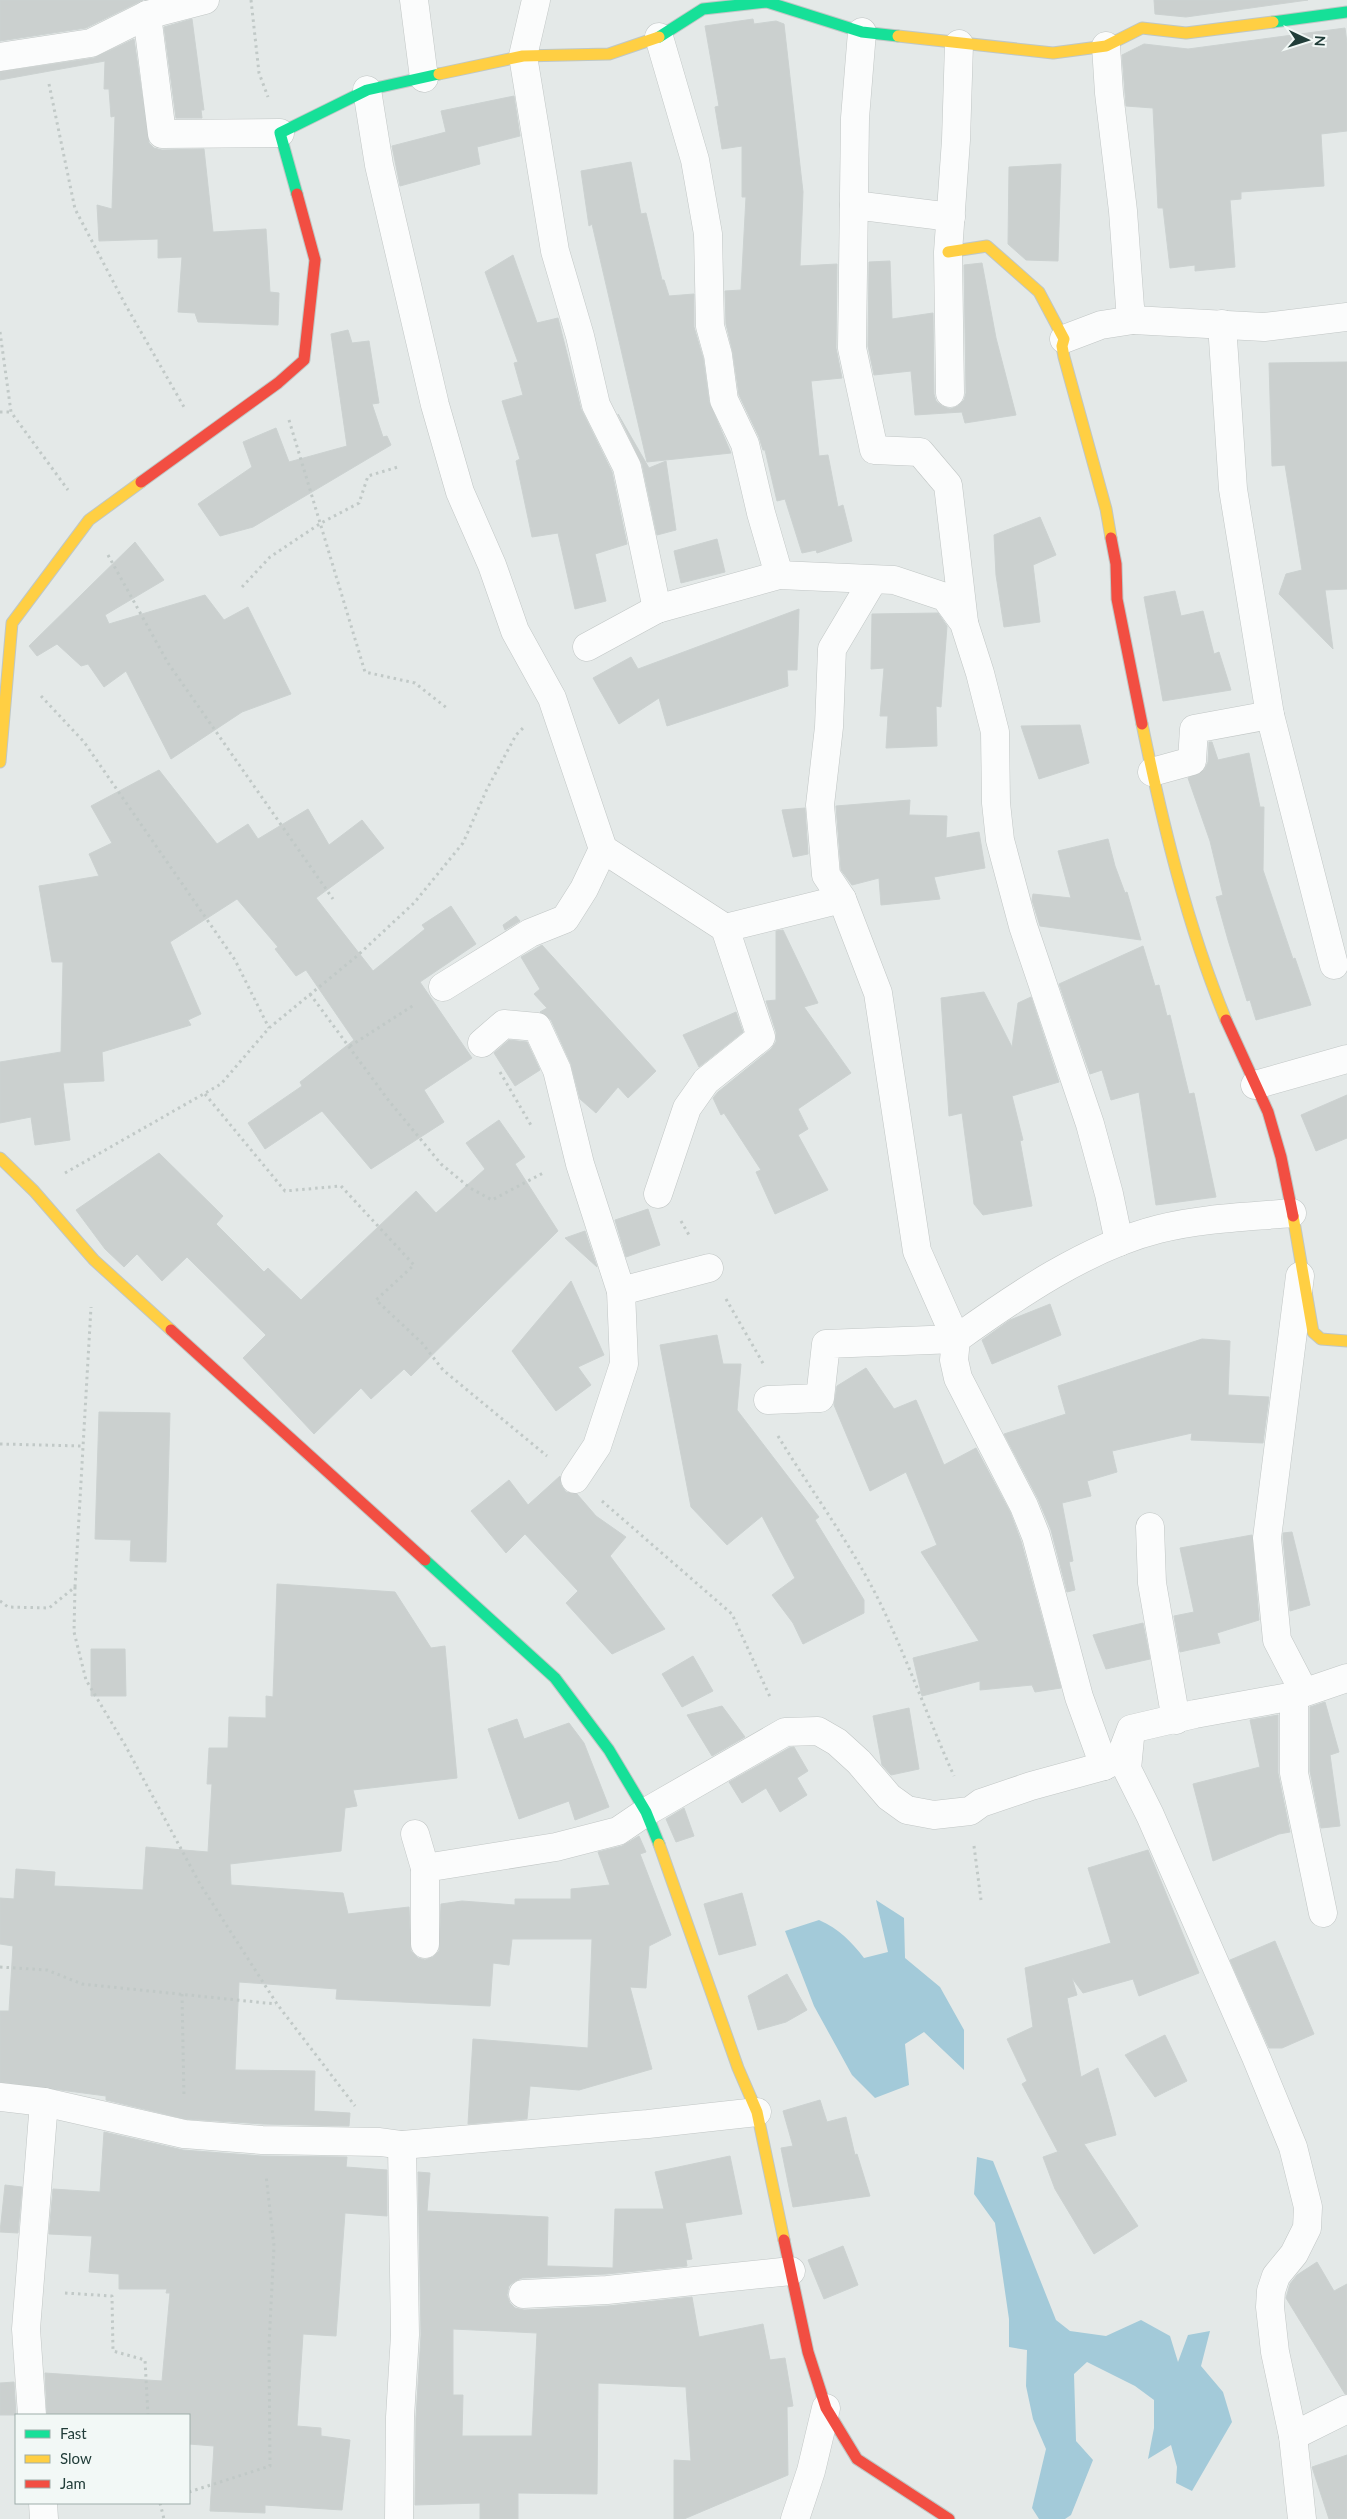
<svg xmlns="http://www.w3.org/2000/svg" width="1347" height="2519" font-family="Lato,sans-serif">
	<rect width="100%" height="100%" fill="#e4e9e8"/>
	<g fill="#a3cad9">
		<path d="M876 1900 904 1918 905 1958 940 1987 964 2030V2070L924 2032 905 2044 909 2085 875 2098 852 2075 814 2006 785 1931 819 1920C839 1929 851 1941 864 1958L888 1952Z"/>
		<path d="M977 2157 993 2161 1056 2320 1070 2331 1106 2336 1141 2320 1170 2336 1178 2362 1188 2335 1210 2331 1201 2366 1223 2392 1232 2422 1192 2491 1176 2483 1177 2467 1171 2445 1148 2459 1154 2428V2400L1135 2386 1087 2362 1074 2374 1076 2441 1093 2460 1071 2515 1065 2519H1039L1032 2508 1046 2449 1033 2419 1026 2386 1027 2350 1009 2347V2319L995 2223 974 2194Z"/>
	</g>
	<g fill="#cbd0cf" stroke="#ccd2d1" fill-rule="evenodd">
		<path d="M0 0H143L86 28 0 41Z"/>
		<path d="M1154 0H1308L1186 17 1155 14Z"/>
		<path d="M192 19 204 110H201L202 118H176L164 27Z"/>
		<path d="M753 19 754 24 776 21 784 24 803 192 800 266 837 264 836 348 842 378 811 381 819 456 828 455 838 507 843 505 852 541 817 553 816 550 802 553 785 499 777 501 765 450H763L759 437 739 395 733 353 726 324 725 291 741 290 746 197H742V146L722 149 715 107 719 106 705 26Z"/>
		<path d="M1345 28 1347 43V131L1321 134 1324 186 1241 192V199L1230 200 1235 267 1195 271V265L1170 268 1163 208H1158L1153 108 1126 106 1122 55 1144 44 1188 49Z"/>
		<path d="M134 39 149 143 154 148 162 150 204 149 213 232 266 229 270 292 279 293 278 325 198 322 195 313 178 312 182 257 158 258V239L99 241 97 205 112 209 115 116 111 117 109 89H104L105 61 0 80V72L94 58Z"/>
		<path d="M514 96 520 136 477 147 480 164 400 186 392 146 446 132 441 111Z"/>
		<path d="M631 162 641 214 646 213 662 280H664L669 296 694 294V327L703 358 709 402 731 453 647 462 592 224 589 226 581 171Z"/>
		<path d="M1061 164 1058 261 1026 260 1008 244 1009 167Z"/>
		<path d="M513 255 537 323 558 318 581 409 612 472 627 544 595 554 606 601 575 609 558 533 532 537 516 461 520 459 502 401 523 395 514 363 518 362 485 272Z"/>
		<path d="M890 261 892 319 933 313 934 394 936 401 942 406 950 409 958 406 964 400 966 393 964 265 982 263 996 338 1016 415 965 423 962 412 915 415 911 371 874 375 868 346 869 262Z"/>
		<path d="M348 330 352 343 369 341 379 403 372 404 383 437 387 436 391 445 253 527 220 536 198 504 252 467 243 442 276 428 289 462 347 446 331 334Z"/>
		<path d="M1347 362V589L1325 590 1333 649 1279 594 1286 574 1302 570 1285 465 1272 466 1269 363Z"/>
		<path d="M618 414 649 468 666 461 676 530 657 535 642 464Z"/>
		<path d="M1040 517 1056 555 1033 565 1040 622 1004 627 996 575 994 535Z"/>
		<path d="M717 539 725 572 681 583 674 551Z"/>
		<path d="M135 542 164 580 105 615 109 624 205 595 224 620 248 607 291 694 242 712 171 759 126 671 104 687 88 664 81 666 57 644 37 656 29 646Z"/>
		<path d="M1175 591 1181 616 1203 611 1214 654 1219 652 1231 690 1163 701 1144 597Z"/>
		<path d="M799 609 797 670H787L788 686 667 726 659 698 619 724 593 678 631 657 638 669Z"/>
		<path d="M938 613 947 626 941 707 936 706 937 746 886 748 888 716H880L884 668 871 669 872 614Z"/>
		<path d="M1080 725 1089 763 1039 779 1021 726Z"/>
		<path d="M1209 742H1212L1218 760 1249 753 1260 807H1264L1263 870 1293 959 1295 958 1311 1005 1256 1020 1250 1000 1247 1001 1228 940 1216 897 1223 895 1210 841 1188 778 1204 770 1208 762Z"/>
		<path d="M159 770 217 844 248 824 258 839 308 809 329 845 362 820 384 848 316 898 373 971 425 929 422 925 451 906 476 944 420 982 472 1058 424 1090 444 1122 371 1169 322 1111 265 1149 248 1123 302 1086 300 1082 354 1040 306 970 296 976 275 949 278 947 237 899 170 942 201 1014 188 1020 191 1025 102 1052 104 1081 63 1083 70 1140 35 1145 31 1117 0 1123V1062L61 1052 63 962H52L39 886 99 876 89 854 112 843 91 806Z"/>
		<path d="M910 800 909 815 947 816 946 838 979 832 985 868 934 877 940 899 881 905 879 878 852 885 841 870 836 806Z"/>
		<path d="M805 808 808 854 793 857 782 810Z"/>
		<path d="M1108 839 1115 866 1125 893 1127 892 1141 940 1040 926 1032 900 1033 894 1071 898 1058 851Z"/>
		<path d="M516 916 520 921 505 930 503 925Z"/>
		<path d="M783 930 818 1003 804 1007 851 1073 798 1109 808 1129 798 1135 828 1190 775 1214 756 1172 761 1170 724 1113 721 1115 713 1098 718 1092 771 1049 776 1042V1032L766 1001 776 1000V931Z"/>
		<path d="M542 945 656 1071 628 1098 618 1087 596 1113 580 1099 571 1064 551 1020 540 1012 547 1008 534 994 540 989 521 957Z"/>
		<path d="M1143 946 1155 986 1159 985 1167 1016 1170 1015 1189 1094 1194 1093 1216 1197 1156 1205 1139 1092 1111 1100 1102 1070 1090 1074 1059 984Z"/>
		<path d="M984 992 1012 1047 1018 1003 1031 997 1059 1082 1012 1096 1023 1140 1020 1141 1032 1206 983 1215 974 1204 962 1113 949 1116 941 998Z"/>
		<path d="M736 1012 743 1032 699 1067 683 1035Z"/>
		<path d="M509 1040 527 1042 540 1070 515 1086 494 1053Z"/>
		<path d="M1347 1095V1138L1316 1151 1301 1115Z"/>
		<path d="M499 1120 525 1157 515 1164 558 1231 411 1376 404 1369 371 1399 361 1388 314 1434 243 1358 266 1335 187 1257 162 1281 137 1254 124 1267 105 1249 76 1210 159 1153 223 1216 216 1224 264 1272 268 1268 301 1300 416 1191 436 1213 485 1169 466 1143Z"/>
		<path d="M648 1209 660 1245 626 1257 615 1220Z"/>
		<path d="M585 1231 597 1267 565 1238Z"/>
		<path d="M571 1281 604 1355 578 1367 591 1385 556 1411 512 1351Z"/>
		<path d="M1050 1304 1061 1335 992 1364 982 1340 1010 1320Z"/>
		<path d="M717 1335 723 1364H741L737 1410 819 1517 815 1520 864 1600V1613L803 1644 793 1623 772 1595 795 1578 762 1516 727 1545 691 1507 660 1345Z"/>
		<path d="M1202 1339 1230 1341 1228 1395 1269 1397 1263 1443 1191 1440 1192 1433 1112 1451 1117 1472 1087 1481 1091 1496 1062 1503 1073 1561 1069 1562 1075 1590 1067 1592 1051 1530 1038 1499 1004 1434 1066 1414 1058 1386Z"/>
		<path d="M866 1368 894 1409 916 1400 944 1465 976 1448 1010 1512 1021 1541 1061 1688 1035 1692 1032 1685 980 1690V1681L922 1696 913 1658 979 1641 921 1552 937 1545 906 1472 870 1491 834 1405 837 1386Z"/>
		<path d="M99 1412 170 1413 166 1562 130 1561 131 1540 95 1539Z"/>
		<path d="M560 1476 561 1485 566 1492 577 1494 596 1516 626 1537 610 1556 665 1629 612 1654 566 1603 578 1591 525 1534 506 1553 471 1511 509 1480 528 1505Z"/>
		<path d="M1292 1532 1310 1605 1290 1611 1283 1538V1533Z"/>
		<path d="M1252 1535 1259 1620 1217 1633 1220 1643 1180 1652 1174 1616 1194 1612 1180 1548Z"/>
		<path d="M277 1584 395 1592 431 1648 445 1646 457 1778 353 1790 357 1806 345 1808 341 1851 230 1864 231 1885 343 1893 348 1914 409 1907 411 1951 418 1958 425 1960 433 1957 439 1951 441 1904 462 1901 515 1905V1899H571V1889L610 1885 598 1852 622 1846 639 1836 646 1852 640 1854 671 1935 649 1946 646 1988 630 1987 652 2069 579 2090 530 2086 527 2119 468 2124 473 2039 588 2048 592 1939H512L509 1965 493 1963 490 2006 336 1999 337 1989 239 1982 235 2070 315 2071 314 2111 350 2113 349 2126 263 2124 186 2119 106 2100V2096L0 2082V2011H9L13 1946 0 1944V1898L14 1899 16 1869 55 1872 54 1886 143 1890 146 1847 208 1852 212 1784H207L209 1748H228L229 1717 266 1718V1696L273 1697Z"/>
		<path d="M1143 1623 1150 1659 1106 1669 1093 1635Z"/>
		<path d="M91 1649H125L126 1696H91Z"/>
		<path d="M693 1656 713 1691 682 1707 662 1674Z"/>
		<path d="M1325 1702 1339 1752 1330 1755 1340 1826 1321 1828 1310 1771V1707Z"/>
		<path d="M722 1706 745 1737 712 1756 687 1715Z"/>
		<path d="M909 1708 919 1769 891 1775 882 1765 873 1716Z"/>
		<path d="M1278 1715V1773L1290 1832 1279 1834 1213 1861 1193 1784 1260 1767 1250 1720Z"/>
		<path d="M517 1719 524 1739 569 1723 584 1743 609 1807 575 1820 569 1801 519 1819 488 1729Z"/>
		<path d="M794 1747 808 1771 797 1778 807 1795 780 1812 766 1788 742 1803 729 1782 789 1748Z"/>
		<path d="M684 1808 694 1836 676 1842 666 1819Z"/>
		<path d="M1148 1850 1199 1973 1139 1996 1133 1979 1083 1993 1072 1978 1077 1995 1067 1998 1081 2077 1098 2068 1116 2135 1084 2144 1138 2226 1094 2254 1055 2189 1043 2157 1060 2151 1058 2152 1022 2084 1027 2081 1007 2039 1033 2027 1025 1968 1111 1943 1088 1868Z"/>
		<path d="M742 1893 756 1945 719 1955 704 1904Z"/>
		<path d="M1275 1941 1314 2034 1282 2048H1269L1230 1960Z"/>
		<path d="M787 1974 807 2010 786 2022 758 2030 748 1996Z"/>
		<path d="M1165 2035 1187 2081 1155 2097 1125 2055Z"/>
		<path d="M820 2100 827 2122 846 2117 855 2155 857 2154 870 2196 793 2207 781 2148 793 2146 783 2111Z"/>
		<path d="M104 2132 183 2150 262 2156 347 2157 346 2167 387 2170V2216L345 2213 336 2336 303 2334 297 2426 321 2428V2436L350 2440 342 2510 265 2505V2513L210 2511 214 2446 189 2444V2415H47L45 2373 162 2381 170 2293H166L167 2289H119V2274L89 2272 92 2236 49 2234 53 2189 100 2192Z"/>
		<path d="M730 2156 742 2214 685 2223 692 2259 686 2260 687 2266 606 2274 522 2278 515 2281 509 2286 507 2295 510 2303 515 2308 524 2310 608 2306 692 2297 699 2337 763 2324 770 2360 785 2358 793 2406 787 2407 788 2475 684 2519H674V2460L691 2461 686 2387 598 2383 597 2494 518 2493V2519H480V2503L415 2505 416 2418 421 2335 418 2172 430 2173 427 2211 548 2217 547 2266 613 2268 615 2209H664L655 2172ZM453 2329 537 2333 532 2436H462L463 2395H453Z"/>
		<path d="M5 2185 22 2187 18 2233 0 2232Z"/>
		<path d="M843 2246 858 2285 824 2299 808 2260Z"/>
		<path d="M1317 2262 1334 2291 1347 2284V2394H1345L1286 2298 1290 2284 1297 2275Z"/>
		<path d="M14 2382 16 2415H0V2383Z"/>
		<path d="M1347 2455V2519H1329L1312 2467Z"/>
	</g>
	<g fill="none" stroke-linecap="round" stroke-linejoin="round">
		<g stroke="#c1c6c5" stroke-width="29">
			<g id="street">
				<path d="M414 0 424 78"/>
				<path d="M536 0 523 56 555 251 580 336 596 405 627 467 657 609"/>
				<path d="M147 15 162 134 280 133"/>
				<path d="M862 32 855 118 852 348 874 450 920 452 948 485 964 622"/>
				<path d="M659 37 695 160 708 234 710 326 718 355 724 400 745 444 761 513 779 575"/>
				<path d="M1106 46 1109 93 1123 211 1130 307 1133 320 1264 327 1347 317"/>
				<path d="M0 57 91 43 147 15 205 0"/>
				<path d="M367 90 379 165 435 405 460 492 492 565 515 631 552 698 603 849 584 889 565 919 530 933 443 987"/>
				<path d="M854 205 951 217"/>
				<path d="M1222 324 1233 489 1270 715 1334 965"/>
				<path d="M1064 339 1101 325 1133 320"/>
				<path d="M950 393 948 252 956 140 959 44"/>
				<path d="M587 647 657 609 779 575 894 580 945 597 964 623 980 673 995 732 996 803 1000 840 1023 926 1090 1124 1109 1194 1119 1242"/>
				<path d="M1152 772 1192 761 1194 729 1270 715"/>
				<path d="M603 849 725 928"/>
				<path d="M482 1043 504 1024 537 1027 557 1070 580 1164 621 1291 624 1364 597 1446 575 1479"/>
				<path d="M1255 1085 1347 1059"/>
				<path d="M658 1194 687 1108 706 1081 761 1037 725 928 842 899"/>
				<path d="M1300 1276 1267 1538 1277 1640 1304 1692"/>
				<path d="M621 1291 709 1268"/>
				<path d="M768 1400 820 1398 826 1344 956 1339 917 1251 878 993 842 899 826 875 820 805 829 727 832 649 873 580"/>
				<path d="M1150 1527 1152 1583 1176 1720"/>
				<path d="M1294 1696V1773L1323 1913"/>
				<path d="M1130 1738 1127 1769 1150 1815 1256 2057 1293 2147 1308 2207 1307 2228 1294 2254 1276 2276 1271 2291 1270 2307 1275 2352 1293 2436 1302 2519"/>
				<path d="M1104 1766 1079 1697 1036 1536 1024 1506 958 1378 954 1360 956 1339C1016 1296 1087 1247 1159 1229 1202 1218 1248 1217 1292 1213"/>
				<path d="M415 1834 425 1868"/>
				<path d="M425 1944V1868L556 1847 618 1831 646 1812 785 1732 818 1731 837 1742 859 1762 889 1797 907 1810 934 1815 970 1811 981 1803 1031 1786 1104 1766 1120 1758 1131 1729 1195 1714 1294 1696 1347 1678"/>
				<path d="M0 2097 44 2102 184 2134 262 2140 380 2142 402 2145 648 2124 757 2112"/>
				<path d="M523 2294 607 2290 791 2271"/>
				<path d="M32 2415 26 2329 44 2102"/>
				<path d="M1293 2436 1347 2409"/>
				<path d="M43 2503 44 2519"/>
				<path d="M399 2519 400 2417 405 2335 402 2145"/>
				<path d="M795 2519 811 2471 826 2408"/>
			</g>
		</g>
		<g stroke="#bfc7c5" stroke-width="13">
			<g id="fast">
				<path d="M1273 22 1347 12"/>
				<path d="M659 37 703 9 767 2 862 32 898 36"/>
				<path d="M297 194 280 133 367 90 439 74"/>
				<path d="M425 1560 555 1678 609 1750 646 1812 659 1844"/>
			</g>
		</g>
		<g stroke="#bfc7c5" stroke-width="13">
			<g id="slow">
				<path d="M898 36 1053 53 1106 46 1142 28 1186 33 1273 22"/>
				<path d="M439 74 523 56 609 54 659 37"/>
				<path d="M948 252 987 246 1039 292 1064 339 1062 346 1064 357 1106 509 1111 538"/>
				<path d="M1142 724C1163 825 1187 925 1226 1020"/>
				<path d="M0 762 12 623 89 520 141 482"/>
				<path d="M0 1158 34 1191 94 1260 171 1330"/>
				<path d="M1293 1216 1313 1332 1321 1339 1347 1341"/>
				<path d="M659 1844 738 2068 757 2112 784 2240"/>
			</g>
		</g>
		<g stroke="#bfc7c5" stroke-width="13">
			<g id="jam">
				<path d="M141 482 278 383 304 360 315 260 297 194"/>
				<path d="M1111 538 1116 564 1117 599 1142 724"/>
				<path d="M1226 1020 1268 1112 1281 1157 1293 1216"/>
				<path d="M171 1330 425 1560"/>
				<path d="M784 2240 808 2352 826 2408 857 2459 949 2519"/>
			</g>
		</g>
		<g stroke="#c1c9c7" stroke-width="3" stroke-dasharray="2.5 4" stroke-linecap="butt">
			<path d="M251 0 259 73 268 97"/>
			<path d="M49 84 75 209 125 304 184 407"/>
			<path d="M0 332 11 412 68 490"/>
			<path d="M0 412H11"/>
			<path d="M289 420 365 672 415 683 448 709"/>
			<path d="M108 555 168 663 333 899"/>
			<path d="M242 587 270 557 321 523 359 503 368 476 398 467"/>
			<path d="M41 696 84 742 235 960 269 1028"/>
			<path d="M310 994 389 1101 441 1164 470 1188 492 1200 545 1172"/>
			<path d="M350 1046 414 1005"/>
			<path d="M500 1072 532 1127"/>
			<path d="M205 1094 285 1191 341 1186 414 1265 376 1300 422 1343 443 1370 547 1456"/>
			<path d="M65 1173 221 1084 269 1028 357 956 414 903 463 843 487 789 516 735 524 727"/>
			<path d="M681 1221 689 1235"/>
			<path d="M726 1299 764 1365"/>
			<path d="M778 1436C815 1497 860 1556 889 1622 912 1672 931 1725 954 1776"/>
			<path d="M0 1444 83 1446"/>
			<path d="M602 1501 732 1614 771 1699"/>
			<path d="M75 1587 74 1632 86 1680 125 1745 200 1884 277 2004 355 2106"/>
			<path d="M0 1601 8 1607 49 1608 75 1587 91 1307"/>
			<path d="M974 1846 981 1900"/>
			<path d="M0 1967 47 1970 82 1984 276 2004"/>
			<path d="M182 1994 184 2098"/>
			<path d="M65 2293 112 2296 113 2351 145 2360 148 2415"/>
			<path d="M189 2492 270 2466 269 2345 274 2246 266 2175"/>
			<path d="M160 2503 164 2519"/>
		</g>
		<use href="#street" stroke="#fbfcfc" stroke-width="28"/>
		<use href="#fast" stroke="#16e098" stroke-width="11"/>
		<use href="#slow" stroke="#ffcf43" stroke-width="11"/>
		<use href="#jam" stroke="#f24e42" stroke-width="11"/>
	</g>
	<rect x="15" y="2414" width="175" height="90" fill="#f2f8f6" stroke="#9eadaa"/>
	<rect x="25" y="2430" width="25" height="8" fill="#16e098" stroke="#9eadaa"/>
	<text x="60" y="2439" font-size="15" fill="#213d39">Fast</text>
	<rect x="25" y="2455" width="25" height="8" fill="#ffcf43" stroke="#9eadaa"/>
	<text x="60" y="2464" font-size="15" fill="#213d39">Slow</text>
	<rect x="25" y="2480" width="25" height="8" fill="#f24e42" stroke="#9eadaa"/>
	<text x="60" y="2489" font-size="15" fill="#213d39">Jam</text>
	<g transform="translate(1307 40) rotate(94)" stroke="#f2f8f6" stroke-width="4" paint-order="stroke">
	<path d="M0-4L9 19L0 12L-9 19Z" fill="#213d39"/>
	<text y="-8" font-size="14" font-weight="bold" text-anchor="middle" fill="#213d39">N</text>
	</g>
</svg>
